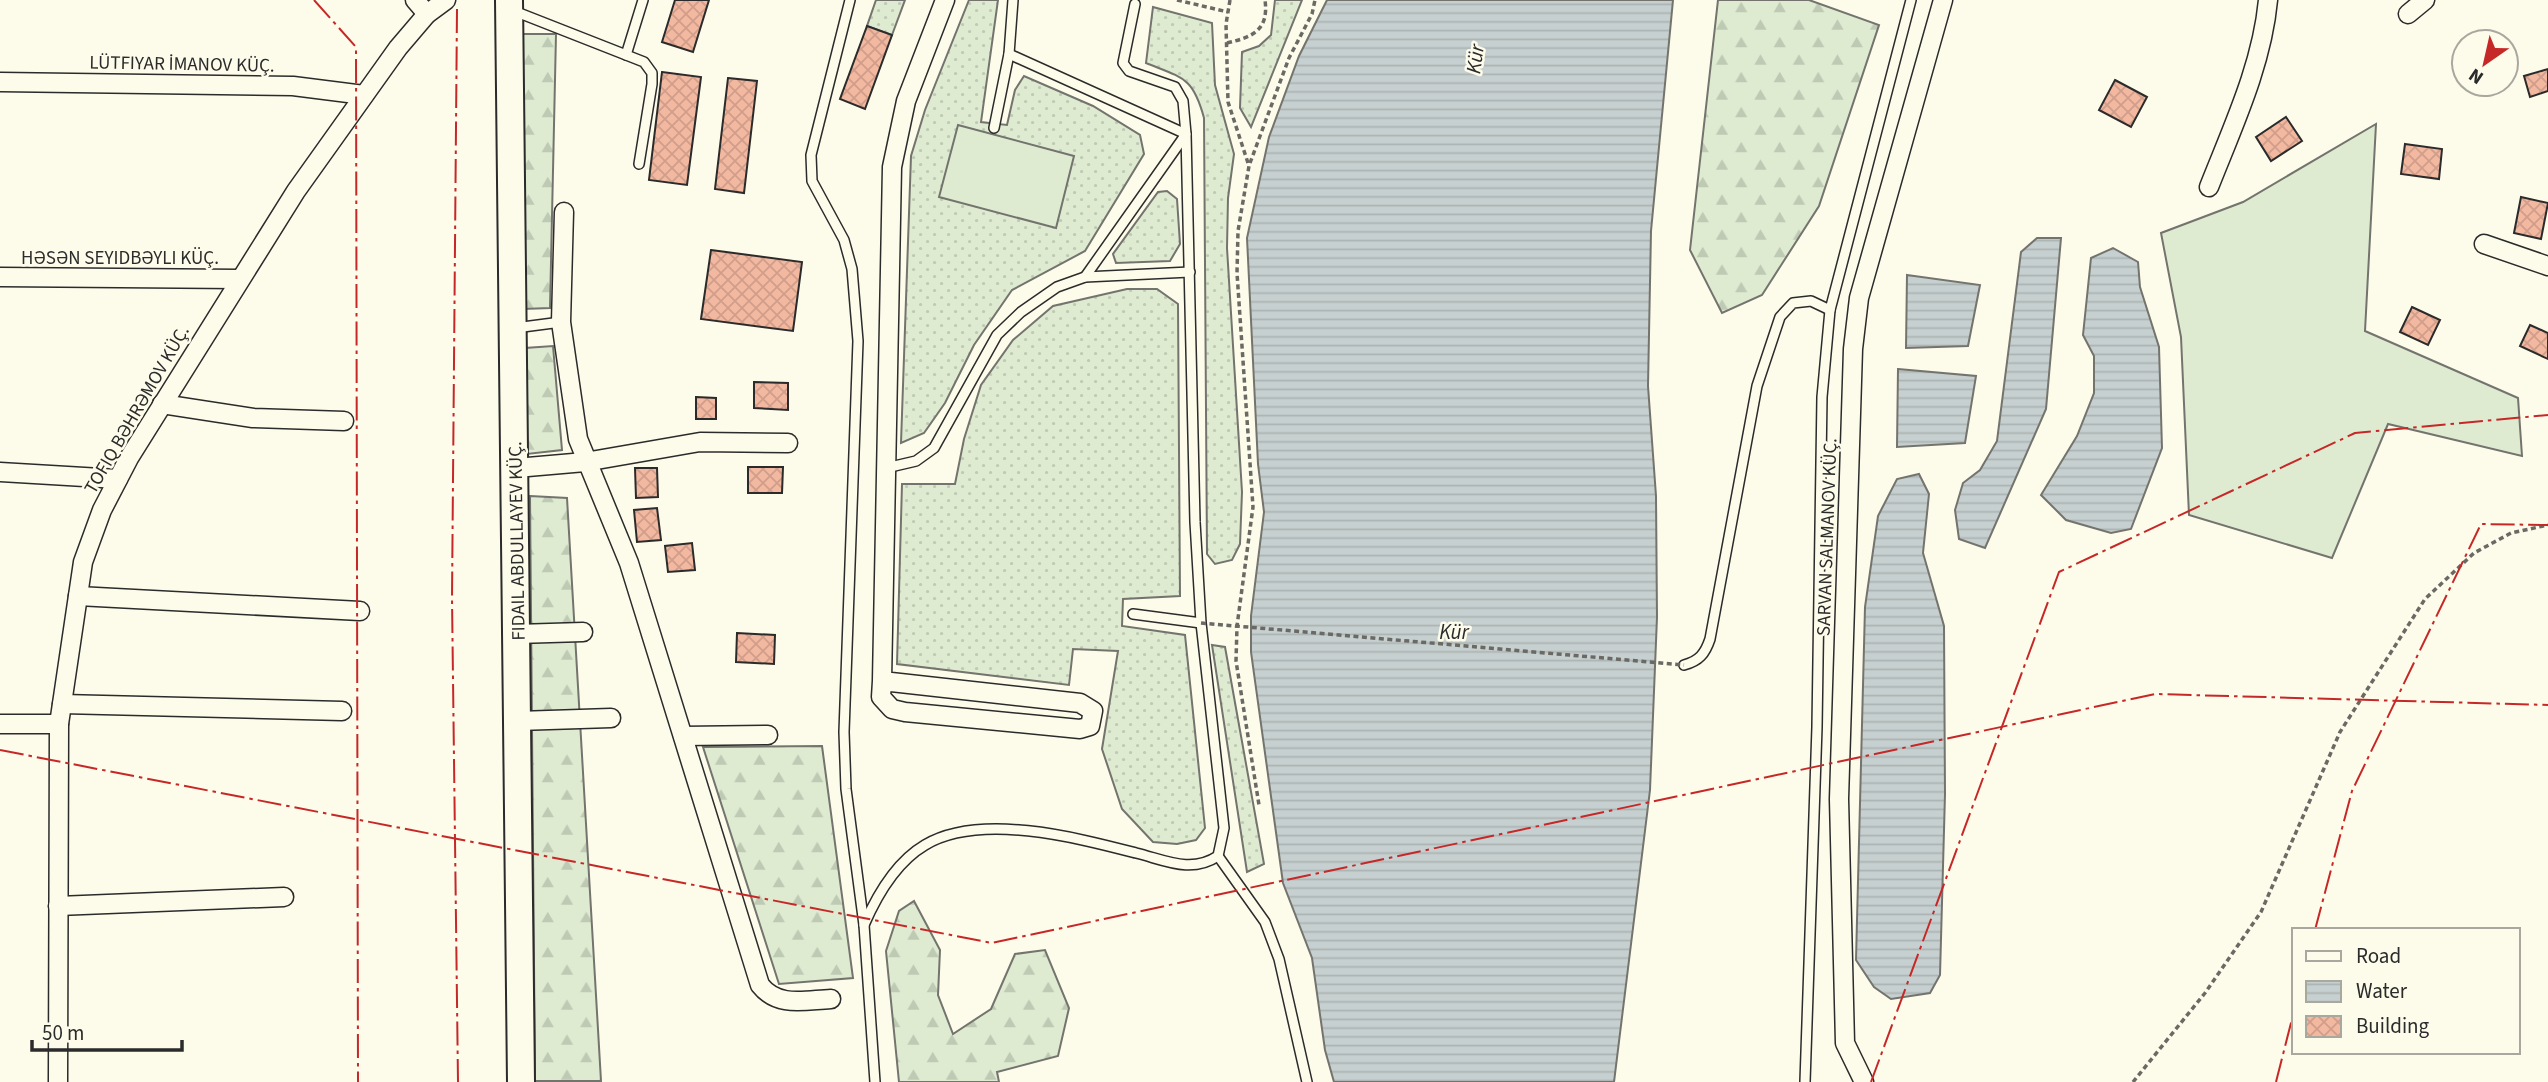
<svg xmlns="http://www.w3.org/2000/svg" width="2548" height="1082" font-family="'Source Sans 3',sans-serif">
	<defs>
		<pattern id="grass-dots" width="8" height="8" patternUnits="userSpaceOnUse" patternTransform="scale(1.75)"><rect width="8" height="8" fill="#deebd1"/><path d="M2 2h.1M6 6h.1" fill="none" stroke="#bfcab4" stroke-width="1.8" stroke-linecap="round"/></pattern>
		<pattern id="forest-firs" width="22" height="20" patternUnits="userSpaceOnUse" patternTransform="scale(1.75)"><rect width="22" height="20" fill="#deebd1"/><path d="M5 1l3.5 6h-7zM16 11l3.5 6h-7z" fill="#bfcab4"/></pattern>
		<pattern id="water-rules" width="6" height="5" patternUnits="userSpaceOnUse" patternTransform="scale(1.75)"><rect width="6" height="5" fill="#c7d0d0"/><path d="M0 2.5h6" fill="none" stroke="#abb3b3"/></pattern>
		<pattern id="building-cross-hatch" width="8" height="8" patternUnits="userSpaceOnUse" patternTransform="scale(1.75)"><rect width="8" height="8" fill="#f2b8a0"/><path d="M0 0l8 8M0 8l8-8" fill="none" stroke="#d09e8a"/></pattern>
	</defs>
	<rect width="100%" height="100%" fill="#fdfbea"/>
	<g fill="url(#grass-dots)" stroke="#74746e" stroke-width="2">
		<path d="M876 0H905L892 35 867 26Z"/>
		<path d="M969 0H998L981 122 1007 125 1015 90 1024 76 1093 106 1140 135 1144 154 1085 251 1012 290 974 345 945 403 924 433 901 443 911 156 925 110Z"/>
		<path d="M1275 0H1302L1251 127 1240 108 1242 52 1259 46 1271 35Z"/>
		<path d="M1153 7 1212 23 1215 85 1234 154 1228 198 1227 248 1242 492 1240 544 1232 560 1215 564 1207 554 1204 118C1193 77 1183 78 1146 63Z"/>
		<path d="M1167 191 1177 199 1180 244 1170 261 1116 263 1113 254 1158 192Z"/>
		<path d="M1127 289H1157L1178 304 1180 596 1123 599 1122 626 1185 635 1205 828 1196 840 1177 844 1153 842 1122 809 1102 749 1118 651 1073 649 1069 685 897 664 902 484H955L964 439 981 385 1013 340 1053 306Z"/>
		<path d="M1212 645 1225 647 1264 864 1247 872Z"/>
	</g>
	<g fill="url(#forest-firs)" stroke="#74746e" stroke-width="2">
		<path d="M1718 0H1809L1879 25 1819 206 1762 295 1722 313 1690 250Z"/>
		<path d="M521 34H556L550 308 523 309Z"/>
		<path d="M553 346 562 450 527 454 525 348Z"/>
		<path d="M530 496 567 498 601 1081H535Z"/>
		<path d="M822 746 853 978 779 984 703 747Z"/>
		<path d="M914 901 940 950 938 995 953 1034 991 1009 1015 954 1045 950 1069 1008 1058 1056 997 1072 999 1082H899L886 951 899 911Z"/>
	</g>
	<g fill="#deebd1" stroke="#74746e" stroke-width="2">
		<path d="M2376 124 2365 331 2518 398 2522 456 2388 424 2332 558 2189 515 2181 337 2161 233 2243 202Z"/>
		<path d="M958 125 1074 156 1056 228 939 197Z"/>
	</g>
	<g fill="url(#water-rules)" stroke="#74746e" stroke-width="2">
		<path d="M1327 0H1673L1651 231 1648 386 1656 496 1657 617 1650 790 1614 1082H1334L1325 1050 1312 958 1283 883 1251 652V616L1264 512 1258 464 1247 238 1269 137 1299 56Z"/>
		<path d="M2037 238H2061L2046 409 1985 548 1959 539 1955 510 1963 483 1980 470 1997 441 2021 252Z"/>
		<path d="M2113 248 2138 262 2140 287 2159 347 2162 448 2131 529 2111 533 2066 520 2041 495 2077 436 2094 393V356L2083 335 2091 258Z"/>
		<path d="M1907 275 1980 285 1968 346 1906 348Z"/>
		<path d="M1898 369 1976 376 1965 443 1897 447Z"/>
		<path d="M1919 474 1929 494 1923 553 1944 626 1945 794 1940 975 1930 993 1891 999 1874 987 1856 960 1865 607 1878 516 1897 479Z"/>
	</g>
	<g fill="url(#building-cross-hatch)" stroke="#2b2b2b" stroke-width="2">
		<path d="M675 0H709L693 52 662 42Z"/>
		<path d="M867 26 892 35 865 109 840 99Z"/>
		<path d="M2548 69V91L2530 97 2524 76Z"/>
		<path d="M662 72 701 77 687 185 649 180Z"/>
		<path d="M728 78 757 81 744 193 715 189Z"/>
		<path d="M2115 80 2147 97 2131 127 2099 110Z"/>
		<path d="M2286 117 2302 141 2271 161 2256 137Z"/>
		<path d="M2405 144 2442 149 2439 179 2401 174Z"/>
		<path d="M2521 197 2548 203 2541 239 2514 233Z"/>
		<path d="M711 250 802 262 793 331 701 319Z"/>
		<path d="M2412 307 2440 320 2428 345 2400 332Z"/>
		<path d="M2530 325 2548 333V359L2520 346Z"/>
		<path d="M754 382 788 383V410L754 408Z"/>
		<path d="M696 397 716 398V419H696Z"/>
		<path d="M748 467H783L782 493H748Z"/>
		<path d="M635 468H657L658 497 636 498Z"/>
		<path d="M657 508 661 540 637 542 634 510Z"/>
		<path d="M692 543 695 570 668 572 665 546Z"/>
		<path d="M737 633 775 635 774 664 736 662Z"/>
	</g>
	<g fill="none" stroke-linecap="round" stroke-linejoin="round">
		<g stroke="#2b2b2b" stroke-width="12">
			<g id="lane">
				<path d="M850 0 811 155 812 181 844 240 852 269 858 341 844 732 846 789 864 925 875 1082"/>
				<path d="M514 11 644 62 652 73V84L639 164"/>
				<path d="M626 55 643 0"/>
				<path d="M994 128 1009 54 1013 0"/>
				<path d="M1085 277 1186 134 1183 101 1175 87 1129 71 1123 63 1135 4"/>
				<path d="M515 328 561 322"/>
				<path d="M886 468 916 461 934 448 997 335 1021 312 1057 287 1085 277 1190 272"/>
				<path d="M1133 614 1201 623"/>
				<path d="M1684 665C1699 661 1705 654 1710 639L1757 386 1780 317 1793 303 1811 301 1830 310"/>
				<path d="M1218 856 1265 922 1279 959 1307 1082"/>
				<path d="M864 925C877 895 896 862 925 845 980 812 1078 838 1136 853 1165 860 1191 874 1218 856L1224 828 1201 623 1195 522 1186 134 1009 54"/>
				<path d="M1805 1082 1817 727 1822 397 1830 310 1911 0"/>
			</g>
		</g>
		<g stroke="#2b2b2b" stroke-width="21">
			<g id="street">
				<path d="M415 0 427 14"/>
				<path d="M2408 14 2425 0"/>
				<path d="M0 82 293 86 364 95"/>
				<path d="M2209 187C2233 126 2262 65 2268 0"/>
				<path d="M564 212 561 322 578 439 629 563 760 985C778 1008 805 1000 831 999"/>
				<path d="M2484 244 2548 266"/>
				<path d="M0 277 239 279"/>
				<path d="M162 404 253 418 344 421"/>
				<path d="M516 468 585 462 700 442 788 443"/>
				<path d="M0 472 118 479"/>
				<path d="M78 596 360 611"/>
				<path d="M517 634 583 632"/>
				<path d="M882 681 1080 703 1093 711 1090 726 1080 729 905 712 892 709 881 697 882 681 892 167 906 101 945 0"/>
				<path d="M62 704 342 711"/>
				<path d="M518 721 611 718"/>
				<path d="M0 724H59"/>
				<path d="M683 736 768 735"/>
				<path d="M58 906 284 897"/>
				<path d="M58 1082 59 724 83 562 102 510 129 458 296 191 398 48 427 14 446 0"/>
				<path d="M1864 1082 1845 1043 1839 799 1853 349 1859 298 1943 0"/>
			</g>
		</g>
		<g stroke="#2b2b2b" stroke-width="30">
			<path id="secondary" d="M509 0 521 1082"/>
		</g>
		<g stroke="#6a6964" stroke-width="3.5" stroke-dasharray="5 3.5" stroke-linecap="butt">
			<path d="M1177 0 1228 12"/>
			<path d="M1230 0 1226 24 1228 102 1249 166 1238 231 1237 273 1253 507 1237 626 1236 661 1259 805"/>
			<path d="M1227 43C1253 37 1269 30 1265 0"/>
			<path d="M1250 163 1289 58 1312 14 1315 0"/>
			<path d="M2133 1082 2205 993 2261 912 2340 732 2425 599 2474 553 2511 533 2548 525"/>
		</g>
		<use href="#lane" stroke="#fdfbea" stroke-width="9"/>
		<use href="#street" stroke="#fdfbea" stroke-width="18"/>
		<use href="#secondary" stroke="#fdfbea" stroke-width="26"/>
		<path stroke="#6a6964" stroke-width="3.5" stroke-dasharray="5 3.5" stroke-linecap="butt" d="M1201 623 1684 665"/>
		<g stroke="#c62828" stroke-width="2" stroke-dasharray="24 5 3.5 5" stroke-linecap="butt">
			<path d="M314 0 356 47 358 1082"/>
			<path d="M457 9 452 598 458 1082"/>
			<path d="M0 750 992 943 2155 694 2548 705"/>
			<path d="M2315 930 2352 791 2481 524 2548 525"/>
			<path d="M1871 1082 2059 572 2355 433 2548 415"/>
			<path d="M2276 1082 2294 1011"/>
		</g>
	</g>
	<g text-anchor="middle" stroke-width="5" stroke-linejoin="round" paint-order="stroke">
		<g font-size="19" fill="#2b2b2b" stroke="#fdfbea">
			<text transform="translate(182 63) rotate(1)" y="7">LÜTFIYAR İMANOV KÜÇ.</text>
			<text x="120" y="264">HƏSƏN SEYIDBƏYLI KÜÇ.</text>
			<text transform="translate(136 409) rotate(-60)" y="7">TOFIQ BƏHRƏMOV KÜÇ.</text>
			<text transform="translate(1826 537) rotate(-88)" y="7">SARVAN SALMANOV KÜÇ.</text>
			<text transform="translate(516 541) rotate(-91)" y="7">FIDAIL ABDULLAYEV KÜÇ.</text>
		</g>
		<g font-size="21" font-style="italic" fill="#2b2b2b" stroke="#fdfbea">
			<text transform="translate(1475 59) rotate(-82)" y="7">Kür</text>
			<text x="1454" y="639">Kür</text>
		</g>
	</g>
	<rect x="2292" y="928" width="228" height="126" fill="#fdfbea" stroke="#a9a89e" stroke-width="2"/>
	<rect x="2306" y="951" width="35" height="10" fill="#fdfbea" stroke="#a9a89e" stroke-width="2"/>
	<text x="2356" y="963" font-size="21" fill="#2b2b2b">Road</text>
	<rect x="2306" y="981" width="35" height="21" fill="url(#water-rules)" stroke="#a9a89e" stroke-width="2"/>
	<text x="2356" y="998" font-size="21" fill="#2b2b2b">Water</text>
	<rect x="2306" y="1016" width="35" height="21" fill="url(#building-cross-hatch)" stroke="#a9a89e" stroke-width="2"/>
	<text x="2356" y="1033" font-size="21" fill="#2b2b2b">Building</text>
	<g transform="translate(2485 63) rotate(214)"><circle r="33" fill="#fdfbea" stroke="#a9a89e" stroke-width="2"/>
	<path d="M0-5L12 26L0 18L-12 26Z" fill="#c62828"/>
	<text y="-10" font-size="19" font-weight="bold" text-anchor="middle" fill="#2b2b2b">N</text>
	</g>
	<path d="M32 1040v10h150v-10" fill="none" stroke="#2b2b2b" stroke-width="3.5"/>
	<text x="42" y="1040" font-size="21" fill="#2b2b2b" stroke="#fdfbea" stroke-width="5" paint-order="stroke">50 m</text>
</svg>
